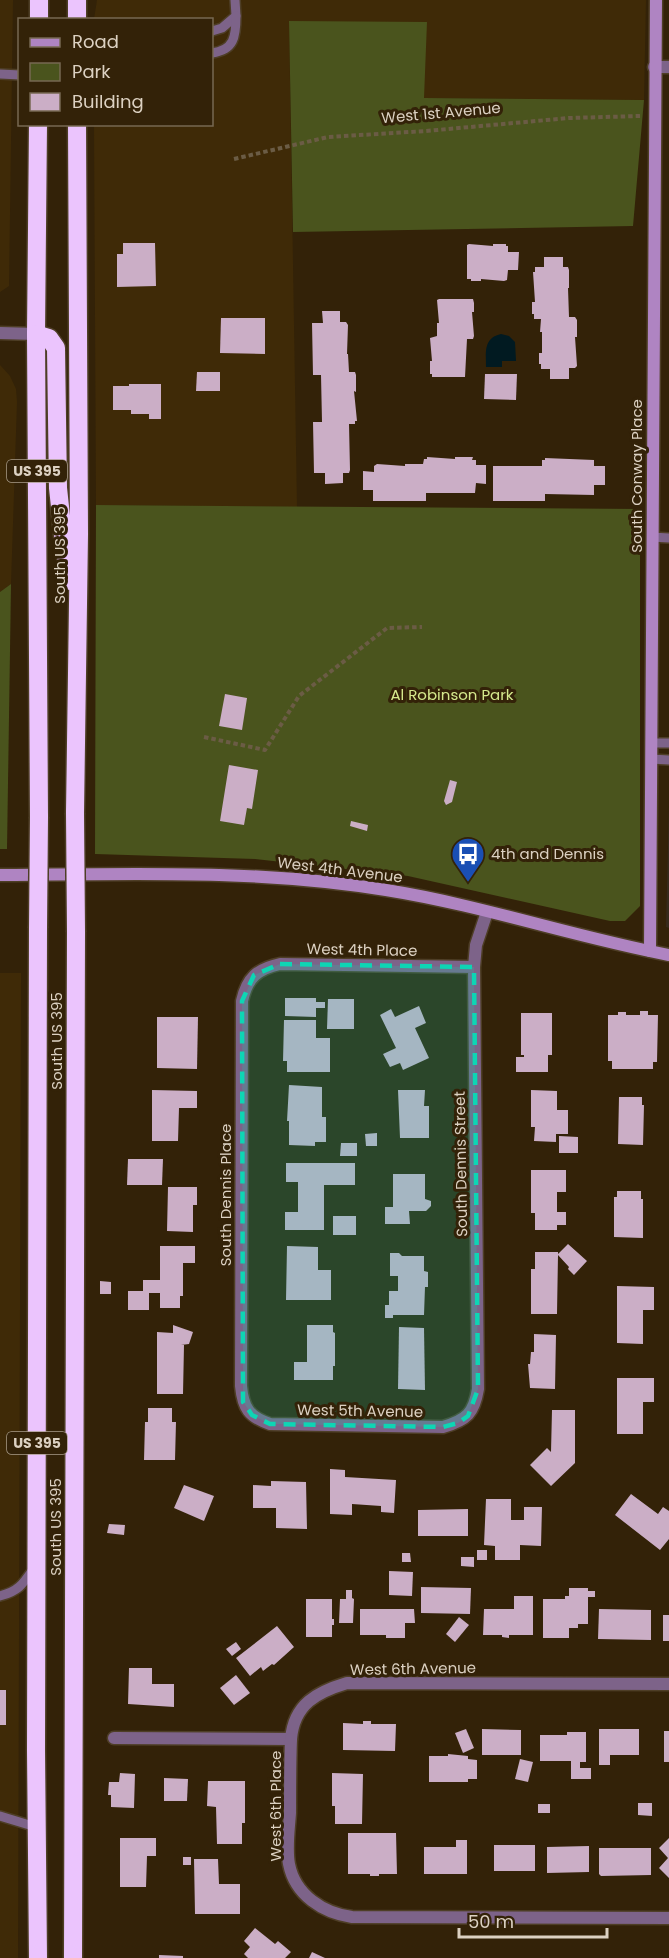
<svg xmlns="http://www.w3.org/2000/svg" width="669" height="1958" font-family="Poppins,sans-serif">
	<rect width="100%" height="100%" fill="#332208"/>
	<g fill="#3f2a07">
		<path d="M0 0H13L9 286 0 292Z"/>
		<path d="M97 0H646L644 100 424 98 289 21 297 507 96 505 94 125 212 124V20L94 19Z"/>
		<path d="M0 365 10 376 16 389 17 402 11 584 0 592Z"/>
		<path d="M0 973H21L18 1958H0Z"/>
	</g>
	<path fill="#372b1c" d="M669 805V928L666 927Z"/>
	<g fill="#4a541d">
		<path d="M289 21 427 22 424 98 644 100 633 226 293 232Z"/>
		<path d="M96 505 640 509V906L625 921H610L408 876 255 859 95 854Z"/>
		<path d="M11 584 7 849H0V592Z"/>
	</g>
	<path fill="#011a21" d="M501 334 509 336 515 342 516 361H502V367H486C486 353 483 338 501 334Z"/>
	<g fill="#cbaec6">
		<path d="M123 243H155L156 286 117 287V254H123Z"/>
		<path d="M469 244 493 246V244H506V246H508V252H519L518 270H508L507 280 504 281 481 279V281H471V279H467V245Z"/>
		<path d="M544 257H563V267H568L569 270V288H568L569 317H575L577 320V337H575L577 366 575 368H569V379H550V369H541V364H539V353H542V332H540L541 319H534V314H532V302H535L533 272H535V267H544Z"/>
		<path d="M439 299H473L474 303V312H472L474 336 473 339H467L465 377H432V374H430V361H432L430 338 437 336V323H439L437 300Z"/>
		<path d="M322 311H340V322H346L348 325 347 354H348L349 372H355L356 375V392L354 391 357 421H355V424H349L350 470 349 473H343V483L325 484V473H314L313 422H322L321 375H313L312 323H323Z"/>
		<path d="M221 318H265V354L220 353Z"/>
		<path d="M197 372H220V391H196Z"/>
		<path d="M485 374H517L516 400 484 399Z"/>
		<path d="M129 384H161V419H149V414H131V410H113V386H129Z"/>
		<path d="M427 457 455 459V457H473L472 460H476V465H486V484L476 483 475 493H426V501H373V490H363V471L374 472V466L377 464 405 466V464H423L424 459H427Z"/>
		<path d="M545 458 594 460V466H605V485H594V495L545 494V501H493V466H542V460H545Z"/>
		<path d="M225 694 247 698 242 730 219 726Z"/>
		<path d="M229 765 258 770 252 809 247 808 244 825 220 821Z"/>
		<path d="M450 780 457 782 452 802 446 805 444 801Z"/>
		<path d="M351 821 368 825 367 831 350 826Z"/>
		<path d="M285 998H316V1002H325V1008H316V1017L285 1016Z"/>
		<path d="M328 999H354V1029H327Z"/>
		<path d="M419 1006 426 1023 415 1028 429 1058 403 1070 400 1063 390 1067 383 1054 396 1048 380 1015 391 1009 395 1017Z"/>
		<path d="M640 1011H648V1015H658L657 1062H653V1069H612V1061H608V1015H618V1012H626V1015H640Z"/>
		<path d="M521 1013H552V1055H548V1072H516V1057H524V1055H521Z"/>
		<path d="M157 1017H198L197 1069 157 1068Z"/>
		<path d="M284 1020H316V1038H330V1072H287V1061H283Z"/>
		<path d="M289 1085 322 1087V1117H326V1142H315V1146L289 1145V1121H287Z"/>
		<path d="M152 1090 197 1091V1108H179L178 1141H152Z"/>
		<path d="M398 1090H425L424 1106H429V1138H400Z"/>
		<path d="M531 1090 557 1091V1110H568V1134H556V1142L534 1141 535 1127H531Z"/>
		<path d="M619 1097H642V1105H644L643 1145 618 1144Z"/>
		<path d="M377 1133V1146H366L365 1134Z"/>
		<path d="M559 1136 578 1137V1153H559Z"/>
		<path d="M341 1143H357V1156H340Z"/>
		<path d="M128 1159H163L162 1185H127Z"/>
		<path d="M286 1163H355V1185H324V1230H285V1212H298V1182H286Z"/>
		<path d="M531 1170H566V1192H557V1212H566V1225H557V1230H535V1213H531Z"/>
		<path d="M393 1174H425V1199L431 1201V1206L426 1211H409L410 1224H385V1207H393Z"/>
		<path d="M168 1187H197V1205H193V1232L167 1231Z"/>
		<path d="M617 1191H641V1199H643V1238L614 1237V1197H617Z"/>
		<rect x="333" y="1216" width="23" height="19"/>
		<path d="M568 1244 587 1261 574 1275 568 1269 569 1267 558 1255 557 1314H531V1269H535V1252H558V1254Z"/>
		<path d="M160 1246H195V1263H183V1296H180V1308H160V1293H149V1310H128V1291H143V1280H160Z"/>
		<path d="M287 1246 318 1247V1270H331V1300H286Z"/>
		<path d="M390 1253H399L402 1256H424V1271L428 1272V1287H425L424 1315H393V1318H385V1305H389V1291H398V1276H390Z"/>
		<path d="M100 1281 111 1282V1294H100Z"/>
		<path d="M617 1286 654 1287V1310H643V1344L617 1343Z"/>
		<path d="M173 1325 193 1332 189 1344 181 1345H184L183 1394H157V1332L173 1333Z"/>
		<path d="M307 1325H333V1332L335 1333V1366H333V1380H294V1362H307Z"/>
		<path d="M399 1327 424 1328 425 1390 398 1389Z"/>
		<path d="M534 1334 556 1335 555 1389 530 1388 528 1364H530L531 1352H534Z"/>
		<path d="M617 1378H654V1402H643V1434H617Z"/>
		<path d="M148 1408H172V1422H176L175 1460H144L145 1422H148Z"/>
		<path d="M552 1410H575V1463L551 1486 530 1465 547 1448 551 1452Z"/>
		<path d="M330 1469 345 1470V1477L396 1480 394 1513 381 1512V1506L352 1504V1515L330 1514Z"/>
		<path d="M271 1481 306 1482 307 1529 276 1528V1508H253V1485L271 1486Z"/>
		<path d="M184 1485 214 1496 204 1521 174 1508Z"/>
		<path d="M631 1494 658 1514 663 1507 669 1511V1539L660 1550 615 1515Z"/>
		<path d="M486 1499H511V1520H524V1507H542L541 1546 520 1545V1560H495V1546L484 1545Z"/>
		<path d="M468 1509V1536H418V1510Z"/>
		<path d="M109 1524 125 1525 124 1535 107 1533Z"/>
		<rect x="477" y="1550" width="10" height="10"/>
		<path d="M402 1553H410L411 1562H402Z"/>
		<path d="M461 1557H474V1567L461 1566Z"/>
		<path d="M389 1571 413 1572 412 1596 389 1595Z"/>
		<path d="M421 1587 471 1588 470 1614 421 1613Z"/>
		<path d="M569 1588H588V1591H595V1597H588V1624H578V1628H569V1638H543V1599H565V1596H569Z"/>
		<path d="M346 1590H352V1598L354 1599 353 1623H339L340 1599H346Z"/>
		<path d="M514 1596H533V1635H509V1638L502 1637V1635H483L484 1609H514Z"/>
		<path d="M306 1599H332V1619H334V1625H332V1637H306Z"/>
		<path d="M360 1609H414L415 1623H405V1638H386V1635H360Z"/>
		<path d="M599 1609 651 1610V1640L598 1639Z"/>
		<rect x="663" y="1615" width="6" height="26"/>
		<path d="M459 1617 469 1625 455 1642 446 1634Z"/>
		<path d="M277 1626 294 1647 274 1665 272 1664 263 1671 261 1667 250 1676 236 1658Z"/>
		<path d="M236 1642 241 1649 232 1656 226 1649Z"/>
		<path d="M129 1668H152V1684H174V1707L128 1704Z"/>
		<path d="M236 1675 250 1693 234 1705 220 1688Z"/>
		<rect x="0" y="1690" width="6" height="35"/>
		<path d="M363 1721H371V1724H396L395 1751 343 1750V1723L363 1724Z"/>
		<path d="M466 1729 474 1748 463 1753 455 1733Z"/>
		<path d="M482 1729 521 1730V1755H482Z"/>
		<path d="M599 1729H639V1755H610V1765H599Z"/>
		<rect x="664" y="1731" width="5" height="31"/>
		<path d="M567 1732H586V1762H580V1768H591V1779H571V1761H540V1735H567Z"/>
		<path d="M448 1754 468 1756V1759L477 1760V1779H468V1782H429V1756H448Z"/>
		<path d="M520 1759 533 1762 528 1782 515 1779Z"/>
		<path d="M120 1773 135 1774 134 1808 111 1807V1795H108L109 1782H119Z"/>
		<path d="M332 1773 363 1774 362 1824H335V1806H332Z"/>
		<path d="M164 1778 188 1779 187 1801H164Z"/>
		<path d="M208 1781H245V1823H242V1844H217L216 1807 207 1806Z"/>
		<path d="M638 1803H652V1816L638 1815Z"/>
		<rect x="538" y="1804" width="12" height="9"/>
		<path d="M348 1833H396L397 1874H379V1876H370V1874H348Z"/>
		<path d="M120 1838H156V1856H147L146 1887H120Z"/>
		<path d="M669 1838V1878L659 1868 668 1858 659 1848Z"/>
		<path d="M456 1840H467V1874H424V1847H456Z"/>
		<rect x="494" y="1845" width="41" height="26"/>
		<path d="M589 1846V1872L547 1873V1847Z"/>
		<path d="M599 1848H651V1875L601 1876 599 1874Z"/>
		<rect x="183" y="1857" width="8" height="8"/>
		<path d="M194 1859H218L219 1884H240V1914H195Z"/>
		<path d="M255 1928 275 1944 278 1941 291 1952 285 1958H248L244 1954 250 1947 244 1941Z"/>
		<path d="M312 1952 325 1958H309Z"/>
		<path d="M159 1955 183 1956V1958H159Z"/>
	</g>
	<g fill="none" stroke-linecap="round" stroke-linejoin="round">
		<g stroke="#4e3e26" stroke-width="12">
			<g id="lane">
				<path d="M212 31 222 28 236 16 235 0"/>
				<path d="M212 53C234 50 236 37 236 16"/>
				<path d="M0 74 20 75"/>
				<path d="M652 537 669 538"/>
				<path d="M651 743H669"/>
				<path d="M651 759 669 760"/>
				<path d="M0 1596C19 1591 23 1584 34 1568"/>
				<path d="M0 1816 36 1827"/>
			</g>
		</g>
		<g stroke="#4e3e26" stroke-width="15">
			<g id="street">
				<path d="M654 67H669"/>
				<path d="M0 333 36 334"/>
				<path d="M474 967 280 964C257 969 247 978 242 1001L241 1386C243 1408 249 1417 270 1424L443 1427C467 1420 474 1413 478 1389L474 967 476 945 487 912"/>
				<path d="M114 1738 291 1739C294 1704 317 1692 347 1683L669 1684"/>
				<path d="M291 1739C290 1763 290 1788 290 1813 289 1829 286 1848 289 1864 295 1895 323 1913 352 1917L669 1918"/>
			</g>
		</g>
		<g stroke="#4e3e26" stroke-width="15">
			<g id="secondary">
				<path d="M0 875C129 874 258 869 386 890 481 905 574 937 669 955"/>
				<path d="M650 951 656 0"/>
			</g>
		</g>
		<g stroke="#4e3e26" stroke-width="21">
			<g id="highway">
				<path d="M39 20V0"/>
				<path d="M77 20V0"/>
				<path d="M38 124 36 334 39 817"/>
				<path d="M36 334 49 338 56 348 58 488 64 544 70 581"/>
				<path d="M75 813 79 534 77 124"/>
				<path d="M38 1958 36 1750 38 928"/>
				<path d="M73 1958 76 932"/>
			</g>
		</g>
		<g stroke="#6b5c45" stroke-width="4" stroke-dasharray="4.5 3" stroke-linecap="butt">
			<path d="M234 159 328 137 426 131 569 118 640 116"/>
			<path d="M204 737 265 750 299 696 387 628 422 627"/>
		</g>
		<use href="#lane" stroke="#7d6389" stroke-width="9"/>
		<use href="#street" stroke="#7d6389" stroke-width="12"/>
		<use href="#secondary" stroke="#af84c2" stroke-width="12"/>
		<use href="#highway" stroke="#ebc4fd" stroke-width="18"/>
		<g stroke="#4e3e26" stroke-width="21" stroke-linecap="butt">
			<g id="highway-bridge">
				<path d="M75 813 76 932"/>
				<path d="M38 928 39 817"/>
			</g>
		</g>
		<use href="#highway-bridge" stroke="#ebc4fd" stroke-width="18"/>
	</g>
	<path fill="#0ed5b4" fill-opacity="0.2" stroke="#0ed5b4" stroke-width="4.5" stroke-dasharray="12 8" stroke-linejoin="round" d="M280 964 474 967 478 1389 468 1416 458 1423 443 1427 270 1424 252 1415 243 1402 242 1001 254 975Z"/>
	<defs>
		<g id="bus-pin" transform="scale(1.725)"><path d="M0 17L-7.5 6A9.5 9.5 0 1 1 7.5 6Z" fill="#1a4fb4" stroke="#332208"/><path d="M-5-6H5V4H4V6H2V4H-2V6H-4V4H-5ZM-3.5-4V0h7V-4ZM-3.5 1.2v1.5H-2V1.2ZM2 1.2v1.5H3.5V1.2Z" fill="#fff"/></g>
	</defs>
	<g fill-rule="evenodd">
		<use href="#bus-pin" x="468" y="854"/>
	</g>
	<g text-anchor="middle" stroke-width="6" stroke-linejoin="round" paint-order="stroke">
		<g fill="#332208" stroke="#a99c8a" stroke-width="1.5">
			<rect x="7" y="460" width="60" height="22" rx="4.5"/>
			<rect x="7" y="1432" width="60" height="22" rx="4.5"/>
		</g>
		<g font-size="14" font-weight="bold" fill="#dcd1c2">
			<text x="37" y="476">US 395</text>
			<text x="37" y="1448">US 395</text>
		</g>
		<g font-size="15" fill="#dcd1c2" stroke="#332208">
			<text transform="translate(441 113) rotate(-5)" y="5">West 1st Avenue</text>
			<text transform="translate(637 476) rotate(-90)" y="5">South Conway Place</text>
			<text transform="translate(60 555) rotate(-90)" y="5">South US 395</text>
			<text transform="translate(340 870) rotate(7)" y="5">West 4th Avenue</text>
			<text transform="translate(362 950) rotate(1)" y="5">West 4th Place</text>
			<text transform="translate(57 1041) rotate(-90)" y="5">South US 395</text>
			<text transform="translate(461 1164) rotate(-91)" y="5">South Dennis Street</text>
			<text transform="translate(226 1195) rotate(-90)" y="5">South Dennis Place</text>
			<text transform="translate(360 1411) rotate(1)" y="5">West 5th Avenue</text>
			<text transform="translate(56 1527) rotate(-90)" y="5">South US 395</text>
			<text transform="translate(413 1669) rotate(-1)" y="5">West 6th Avenue</text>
			<text transform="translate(276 1806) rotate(-90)" y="5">West 6th Place</text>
		</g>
		<g font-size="15" fill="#d5e88c" stroke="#332208">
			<text x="452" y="700">Al Robinson Park</text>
		</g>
		<g font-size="15" fill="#dcd1c2" stroke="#332208" text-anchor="start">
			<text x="491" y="859">4th and Dennis</text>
		</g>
	</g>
	<rect x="18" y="18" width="195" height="108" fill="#332208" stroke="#776852" stroke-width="1.5"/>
	<rect x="30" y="38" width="30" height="9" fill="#af84c2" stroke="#776852" stroke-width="1.5"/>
	<text x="72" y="48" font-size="18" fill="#dcd1c2">Road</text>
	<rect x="30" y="63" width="30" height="18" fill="#4a541d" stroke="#776852" stroke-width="1.5"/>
	<text x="72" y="78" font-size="18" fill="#dcd1c2">Park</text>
	<rect x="30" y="93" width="30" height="18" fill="#cbaec6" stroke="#776852" stroke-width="1.5"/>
	<text x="72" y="108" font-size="18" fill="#dcd1c2">Building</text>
	<path d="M459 1928v9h148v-9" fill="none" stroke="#dcd1c2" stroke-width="3"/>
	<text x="468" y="1928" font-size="18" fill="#dcd1c2" stroke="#332208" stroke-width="4.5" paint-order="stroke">50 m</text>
</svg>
